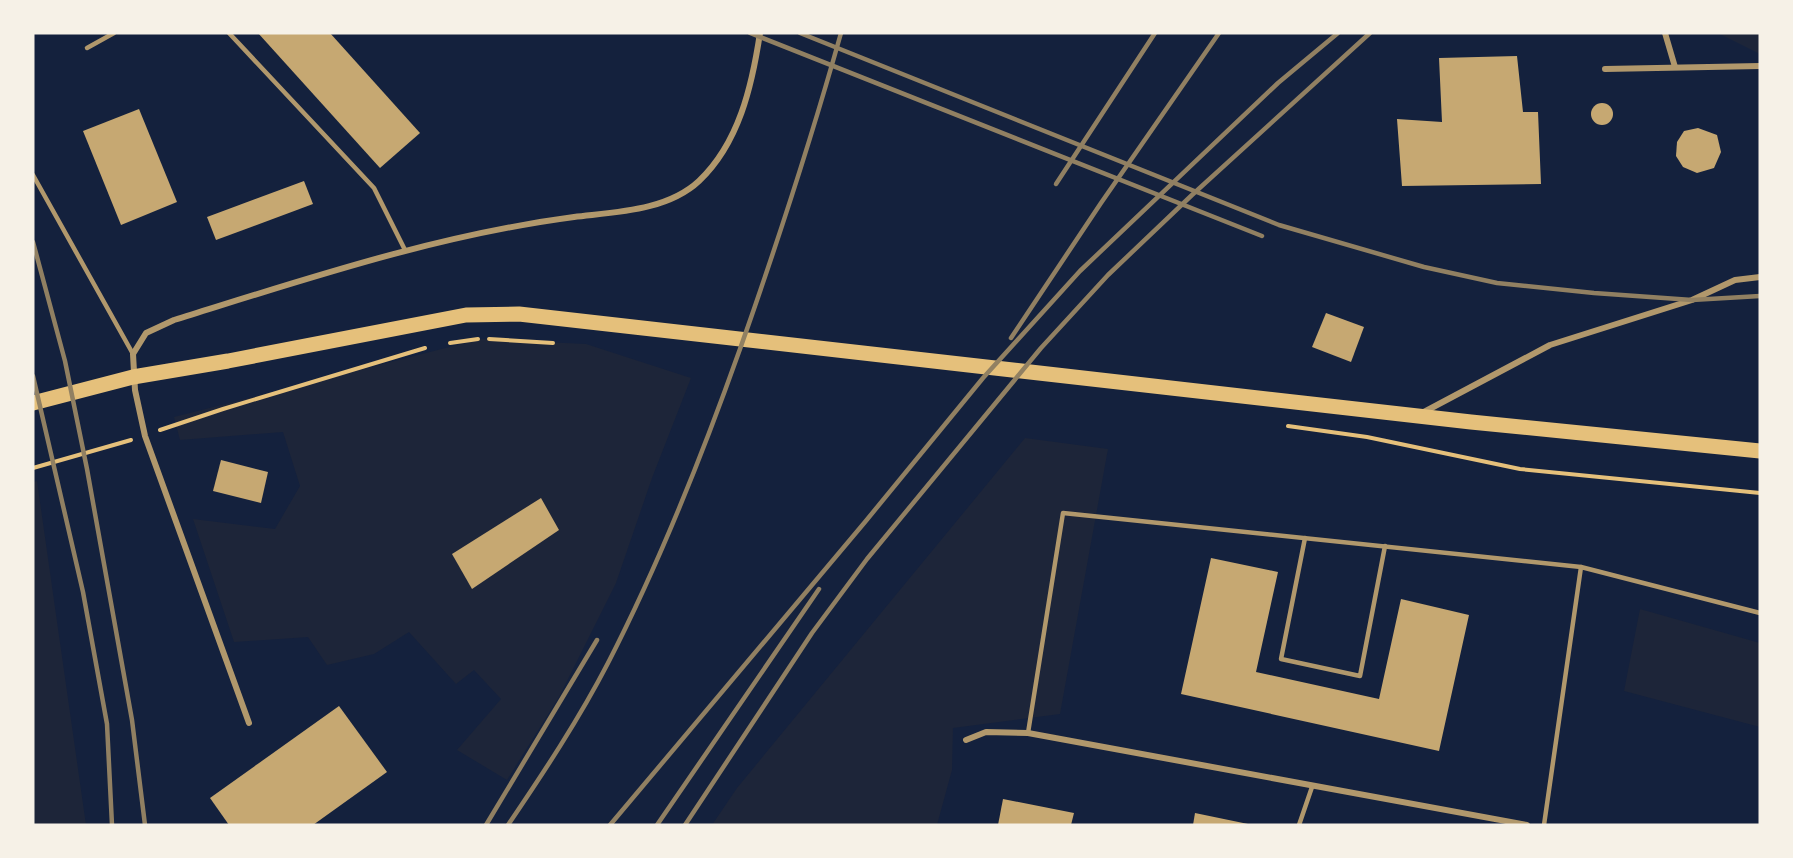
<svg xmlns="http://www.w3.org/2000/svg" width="1793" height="858" font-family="'Nunito Sans',sans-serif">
	<rect width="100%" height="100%" fill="#14213d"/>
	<g fill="#1d2539">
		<path d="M1718 33H1760V54Z"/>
		<path d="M481 339 586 344 691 378 652 478 616 583 559 697 507 780 457 750 501 699 474 670 456 684 409 632 374 654 327 665 308 637 234 642 193 519 275 529 300 486 283 432 180 440 174 417Z"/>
		<path d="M1025 438 1108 449 1060 714 953 728 952 770 937 825H712L737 788Z"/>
		<path d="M37 481 86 825H33V482Z"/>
		<path d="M1640 609 1760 643V727L1624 691Z"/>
	</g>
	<g fill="#c6a872">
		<path d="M258 33H330L420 133 380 168Z"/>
		<path d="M1517 56 1523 112H1538L1541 184 1402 186 1397 119 1442 122 1439 58Z"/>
		<circle cx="1602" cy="114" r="11"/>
		<path d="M139 109 177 202 121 225 83 131Z"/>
		<path d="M1698 128 1717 135 1721 152 1714 168 1697 173 1683 167 1676 156 1677 142 1684 131Z"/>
		<path d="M304 181 313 204 216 240 207 217Z"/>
		<path d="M1326 313 1364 327 1351 362 1312 347Z"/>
		<path d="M221 460 268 472 261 503 213 491Z"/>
		<path d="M541 498 559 530 472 589 452 554Z"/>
		<path d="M1211 558 1278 572 1256 672 1379 699 1401 599 1469 615 1439 751 1181 694Z"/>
		<path d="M339 706 387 772 313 825H229L210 798Z"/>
		<path d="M1003 799 1074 813 1071 825H998Z"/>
		<path d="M1195 813 1248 824 1247 825H1193Z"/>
	</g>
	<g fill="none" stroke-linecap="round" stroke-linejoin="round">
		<g stroke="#e5c07b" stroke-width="4">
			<path d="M489 339 553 343"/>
			<path d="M450 343 478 339"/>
			<path d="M1288 426 1367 437 1520 469 1760 493"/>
			<path d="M160 430 223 409 425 348"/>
			<path d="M33 468 131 440"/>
		</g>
		<g stroke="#b1986c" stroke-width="4.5">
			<path d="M229 33 374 188 405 250"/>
			<path d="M87 48 114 33"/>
			<path d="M33 175 133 354"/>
			<path d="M1305 538 1281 659 1360 676 1385 546"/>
			<path d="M1028 733 1063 513 1581 567 1760 613"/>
			<path d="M1299 825 1312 787"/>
			<path d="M1544 825 1581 567"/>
		</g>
		<g stroke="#b1986c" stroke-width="6">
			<path d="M1665 33 1675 67"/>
			<path d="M1605 69 1760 66"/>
			<path d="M1422 413 1550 345 1692 300 1735 280 1760 277"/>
			<path d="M249 723 145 436 135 390 133 354 146 333 174 320C306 279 437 235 574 217 615 212 667 211 699 181 739 143 752 86 760 33"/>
			<path d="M966 740 986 732 1028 733 1527 825"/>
		</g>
		<path stroke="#e5c07b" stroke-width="15" d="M33 403 133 377 228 361 466 315 519 314 1471 422 1760 451"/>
		<g stroke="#918062" stroke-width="4.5">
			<path d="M750 33 1262 236"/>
			<path d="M800 33 1279 225 1424 267 1497 283 1594 293 1692 300 1760 296"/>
			<path d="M1056 184 1155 33"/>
			<path d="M33 242 65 361 87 469 132 720 145 825"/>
			<path d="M1011 338 1101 203 1219 33"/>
			<path d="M33 376 83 592 107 724 112 825"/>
			<path d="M486 825 597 640"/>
			<path d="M508 825C544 772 579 719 608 663 660 562 702 456 740 349 777 244 811 140 841 33"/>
			<path d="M610 825 865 522 983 378 1080 271 1278 83 1338 33"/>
			<path d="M657 825 819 589"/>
			<path d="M685 825 812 633 867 559 1041 348 1108 275 1192 195 1370 33"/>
		</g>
	</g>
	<rect width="1793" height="858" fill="none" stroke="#f6f1e7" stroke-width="69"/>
</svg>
